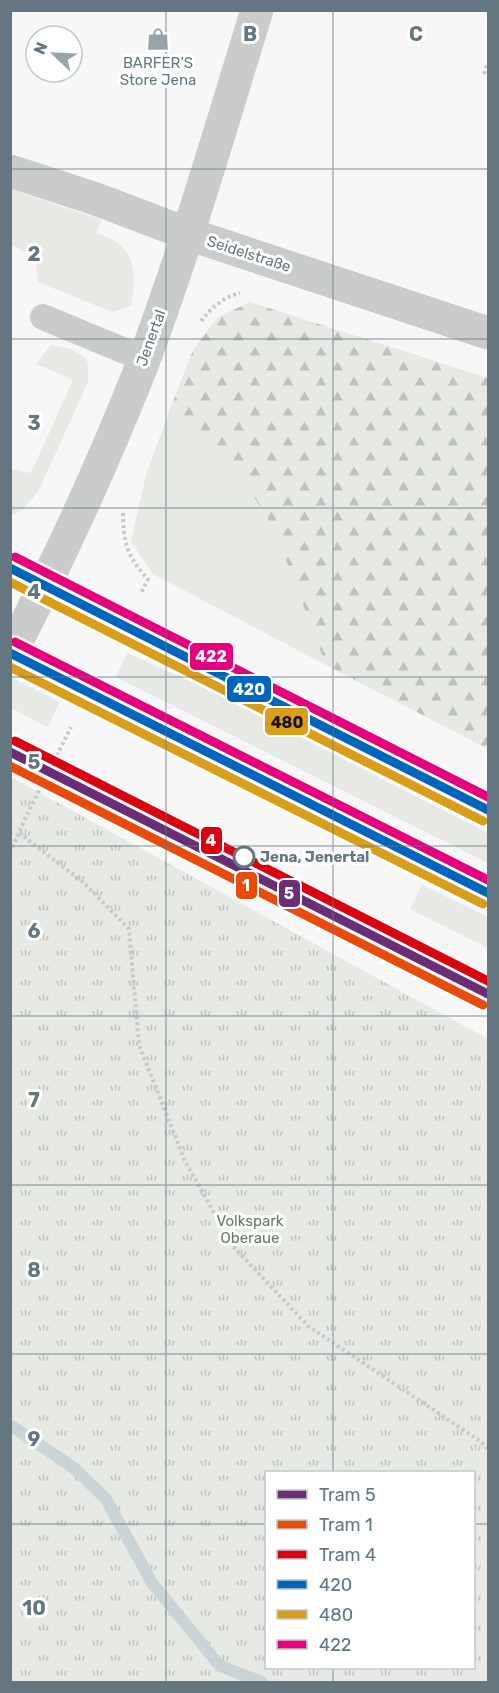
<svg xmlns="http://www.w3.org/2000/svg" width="499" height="1693" font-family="Rubik,sans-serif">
	<defs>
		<pattern id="forest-firs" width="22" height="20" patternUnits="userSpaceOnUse" patternTransform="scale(1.5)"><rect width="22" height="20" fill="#e6e9e4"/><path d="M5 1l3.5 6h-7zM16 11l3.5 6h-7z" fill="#bec2be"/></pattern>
		<pattern id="park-tufts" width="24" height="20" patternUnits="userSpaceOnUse" patternTransform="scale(1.5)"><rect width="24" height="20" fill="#e6e9e4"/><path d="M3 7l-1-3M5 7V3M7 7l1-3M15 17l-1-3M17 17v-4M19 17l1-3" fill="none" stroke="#bec2be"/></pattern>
	</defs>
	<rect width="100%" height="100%" fill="#f7f7f7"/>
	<g fill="#e6e9e4">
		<path d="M11 189 102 220 96 232C103 236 112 239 118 243 138 259 135 284 131 306L112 312 38 282 36 259 11 244Z"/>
		<path d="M51 345 70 349 86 358 88 364V382L38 492 22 510 11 516V469L31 473 73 380 36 364Z"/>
		<path d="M170 409 230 459 274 529 326 665 153 574 131 542 146 475Z"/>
		<path d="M127 653 198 685 488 833V863L116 677Z"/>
		<path d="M11 677 60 702 48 727 11 708Z"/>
		<path d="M422 885 488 917V948L410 909Z"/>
	</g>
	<path fill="url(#forest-firs)" d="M250 302 488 378V749L326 665 274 529 230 459 170 409 193 350 218 317Z"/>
	<path fill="url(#park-tufts)" fill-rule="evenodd" d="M11 777 488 1039V1682H11ZM266 1472H474V1668H266Z"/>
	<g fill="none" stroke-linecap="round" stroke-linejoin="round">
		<path stroke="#cad4d6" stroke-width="12" d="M10 1425 74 1468 106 1499 152 1583 220 1666 262 1682"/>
		<g stroke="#d3d4d5" stroke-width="36">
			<g id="primary">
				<path d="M10 568 488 810"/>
				<path d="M10 653 488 893"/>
			</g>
		</g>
		<g stroke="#c8c9ca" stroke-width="4" stroke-dasharray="3 3" stroke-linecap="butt">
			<path d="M484 74 488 63"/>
			<path d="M201 321C211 308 223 297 240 293"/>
			<path d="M123 513C123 543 128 558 148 579L141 593"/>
			<path d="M19 833 83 882 129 929 139 1045 185 1161 232 1245 308 1326 480 1441 488 1449"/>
			<path d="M10 853 24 821 71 727"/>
		</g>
		<path stroke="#cacccc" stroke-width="26" d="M43 317 144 359"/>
		<g stroke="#cacccc" stroke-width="33">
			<path d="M10 171 96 199 188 234 488 333"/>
			<path d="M11 653C60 557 105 460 144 360 187 245 221 127 257 10"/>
		</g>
		<use href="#primary" stroke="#dfe0e0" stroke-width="33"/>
		<g stroke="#fff" stroke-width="14">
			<g id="bus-1">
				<path d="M10 568 488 810"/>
				<path d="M10 653 488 893"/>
			</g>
		</g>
		<g stroke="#fff" stroke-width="14">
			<g id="bus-2">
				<path d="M10 582 483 821"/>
				<path d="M10 667 483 904"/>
			</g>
		</g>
		<g stroke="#fff" stroke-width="14">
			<g id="bus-3">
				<path d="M15 557 488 797"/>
				<path d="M15 642 488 880"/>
			</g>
		</g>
		<use href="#bus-1" stroke="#0065bd" stroke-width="9"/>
		<use href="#bus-2" stroke="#da9d1a" stroke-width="9"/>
		<use href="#bus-3" stroke="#e5007d" stroke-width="9"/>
		<g stroke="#fff" stroke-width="14">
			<path id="tram-1" d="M10 752 488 994"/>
		</g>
		<g stroke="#fff" stroke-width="14">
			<path id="tram-2" d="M10 766 483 1005"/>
		</g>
		<g stroke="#fff" stroke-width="14">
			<path id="tram-3" d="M15 741 488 981"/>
		</g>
		<use href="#tram-1" stroke="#6a2e74" stroke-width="9"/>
		<use href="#tram-2" stroke="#e94c0a" stroke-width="9"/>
		<use href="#tram-3" stroke="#da020e" stroke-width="9"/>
	</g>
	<path fill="none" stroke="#647780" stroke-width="1.5" stroke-opacity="0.55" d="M166 10V1682M333 10V1472M10 169H488M10 339H488M10 508H488M10 677H488M10 846H488M10 1016H488M10 1185H488M10 1354H488M10 1524H266M474 1524H488M333 1668V1682"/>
	<defs>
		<g id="shop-bare" transform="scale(1.8)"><path d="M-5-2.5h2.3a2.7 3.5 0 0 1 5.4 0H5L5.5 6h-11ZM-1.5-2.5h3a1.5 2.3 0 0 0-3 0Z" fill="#97a4aa" stroke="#fff" stroke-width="2.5" paint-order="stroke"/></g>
	</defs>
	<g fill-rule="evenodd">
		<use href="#shop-bare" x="158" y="39"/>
	</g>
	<circle fill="#fff" stroke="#647780" stroke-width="3" cx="244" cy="857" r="10"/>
	<g text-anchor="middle" stroke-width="6" stroke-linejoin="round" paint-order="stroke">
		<g font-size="15" fill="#647780" stroke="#fff">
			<text x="158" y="68">BARFER’S<tspan x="158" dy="17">Store Jena</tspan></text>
		</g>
		<g font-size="15" fill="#647780" stroke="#fff">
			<text transform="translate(249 254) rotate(18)" y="5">Seidelstraße</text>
			<text transform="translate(151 338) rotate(-70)" y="5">Jenertal</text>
		</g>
		<g font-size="15" font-weight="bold" fill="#647780" stroke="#fff" text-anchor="start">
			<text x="260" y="862">Jena, Jenertal</text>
		</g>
		<g font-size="15" fill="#697963" stroke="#fff">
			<text x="250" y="1226">Volkspark<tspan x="250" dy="17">Oberaue</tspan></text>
		</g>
	</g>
	<g font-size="20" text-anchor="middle" font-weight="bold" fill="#647780" stroke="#fff" stroke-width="6" stroke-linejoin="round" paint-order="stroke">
		<text x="250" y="41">B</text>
		<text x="416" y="41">C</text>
		<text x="34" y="261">2</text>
		<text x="34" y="430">3</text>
		<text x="34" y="599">4</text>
		<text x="34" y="769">5</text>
		<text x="34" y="938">6</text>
		<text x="34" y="1107">7</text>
		<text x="34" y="1277">8</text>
		<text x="34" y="1446">9</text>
		<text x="34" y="1615">10</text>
	</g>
	<g stroke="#fff" stroke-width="2">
		<rect x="189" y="642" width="45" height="29" rx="6" fill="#e5007d"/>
		<rect x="226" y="675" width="46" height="28" rx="6" fill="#0065bd"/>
		<rect x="264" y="707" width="45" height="29" rx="6" fill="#da9d1a"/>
		<rect x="200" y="826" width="23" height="29" rx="6" fill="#da020e"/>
		<rect x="235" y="871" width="23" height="29" rx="6" fill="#e94c0a"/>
		<rect x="278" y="879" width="23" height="29" rx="6" fill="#6a2e74"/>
	</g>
	<g font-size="16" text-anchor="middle" font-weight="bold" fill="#fff">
		<text x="211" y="662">422</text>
		<text x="249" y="695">420</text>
		<text x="211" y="846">4</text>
		<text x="246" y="891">1</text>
		<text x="289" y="899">5</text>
	</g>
	<g font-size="16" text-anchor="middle" font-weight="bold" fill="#111">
		<text x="287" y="728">480</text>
	</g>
	<rect width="499" height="1693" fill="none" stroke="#647780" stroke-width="24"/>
	<rect x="265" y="1471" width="210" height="198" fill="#ffffff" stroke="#c1c9cc" stroke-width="1.5"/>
	<rect x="277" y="1490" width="30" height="9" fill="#6a2e74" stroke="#c1c9cc" stroke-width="1.5"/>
	<text x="319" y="1501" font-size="18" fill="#647780">Tram 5</text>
	<rect x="277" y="1520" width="30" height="9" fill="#e94c0a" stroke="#c1c9cc" stroke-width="1.5"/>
	<text x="319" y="1531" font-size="18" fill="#647780">Tram 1</text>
	<rect x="277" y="1550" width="30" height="9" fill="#da020e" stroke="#c1c9cc" stroke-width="1.5"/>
	<text x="319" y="1561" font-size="18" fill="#647780">Tram 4</text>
	<rect x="277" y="1580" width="30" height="9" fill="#0065bd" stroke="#c1c9cc" stroke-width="1.5"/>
	<text x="319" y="1591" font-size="18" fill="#647780">420</text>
	<rect x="277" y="1610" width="30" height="9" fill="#da9d1a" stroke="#c1c9cc" stroke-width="1.5"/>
	<text x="319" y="1621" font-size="18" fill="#647780">480</text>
	<rect x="277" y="1640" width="30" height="9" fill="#e5007d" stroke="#c1c9cc" stroke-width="1.5"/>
	<text x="319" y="1651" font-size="18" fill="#647780">422</text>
	<g transform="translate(54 54) rotate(293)"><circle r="28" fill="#ffffff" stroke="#c1c9cc" stroke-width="1.5"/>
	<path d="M0-4.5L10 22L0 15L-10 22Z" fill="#97a4aa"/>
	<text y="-9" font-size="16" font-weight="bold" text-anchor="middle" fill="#647780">N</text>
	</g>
</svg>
